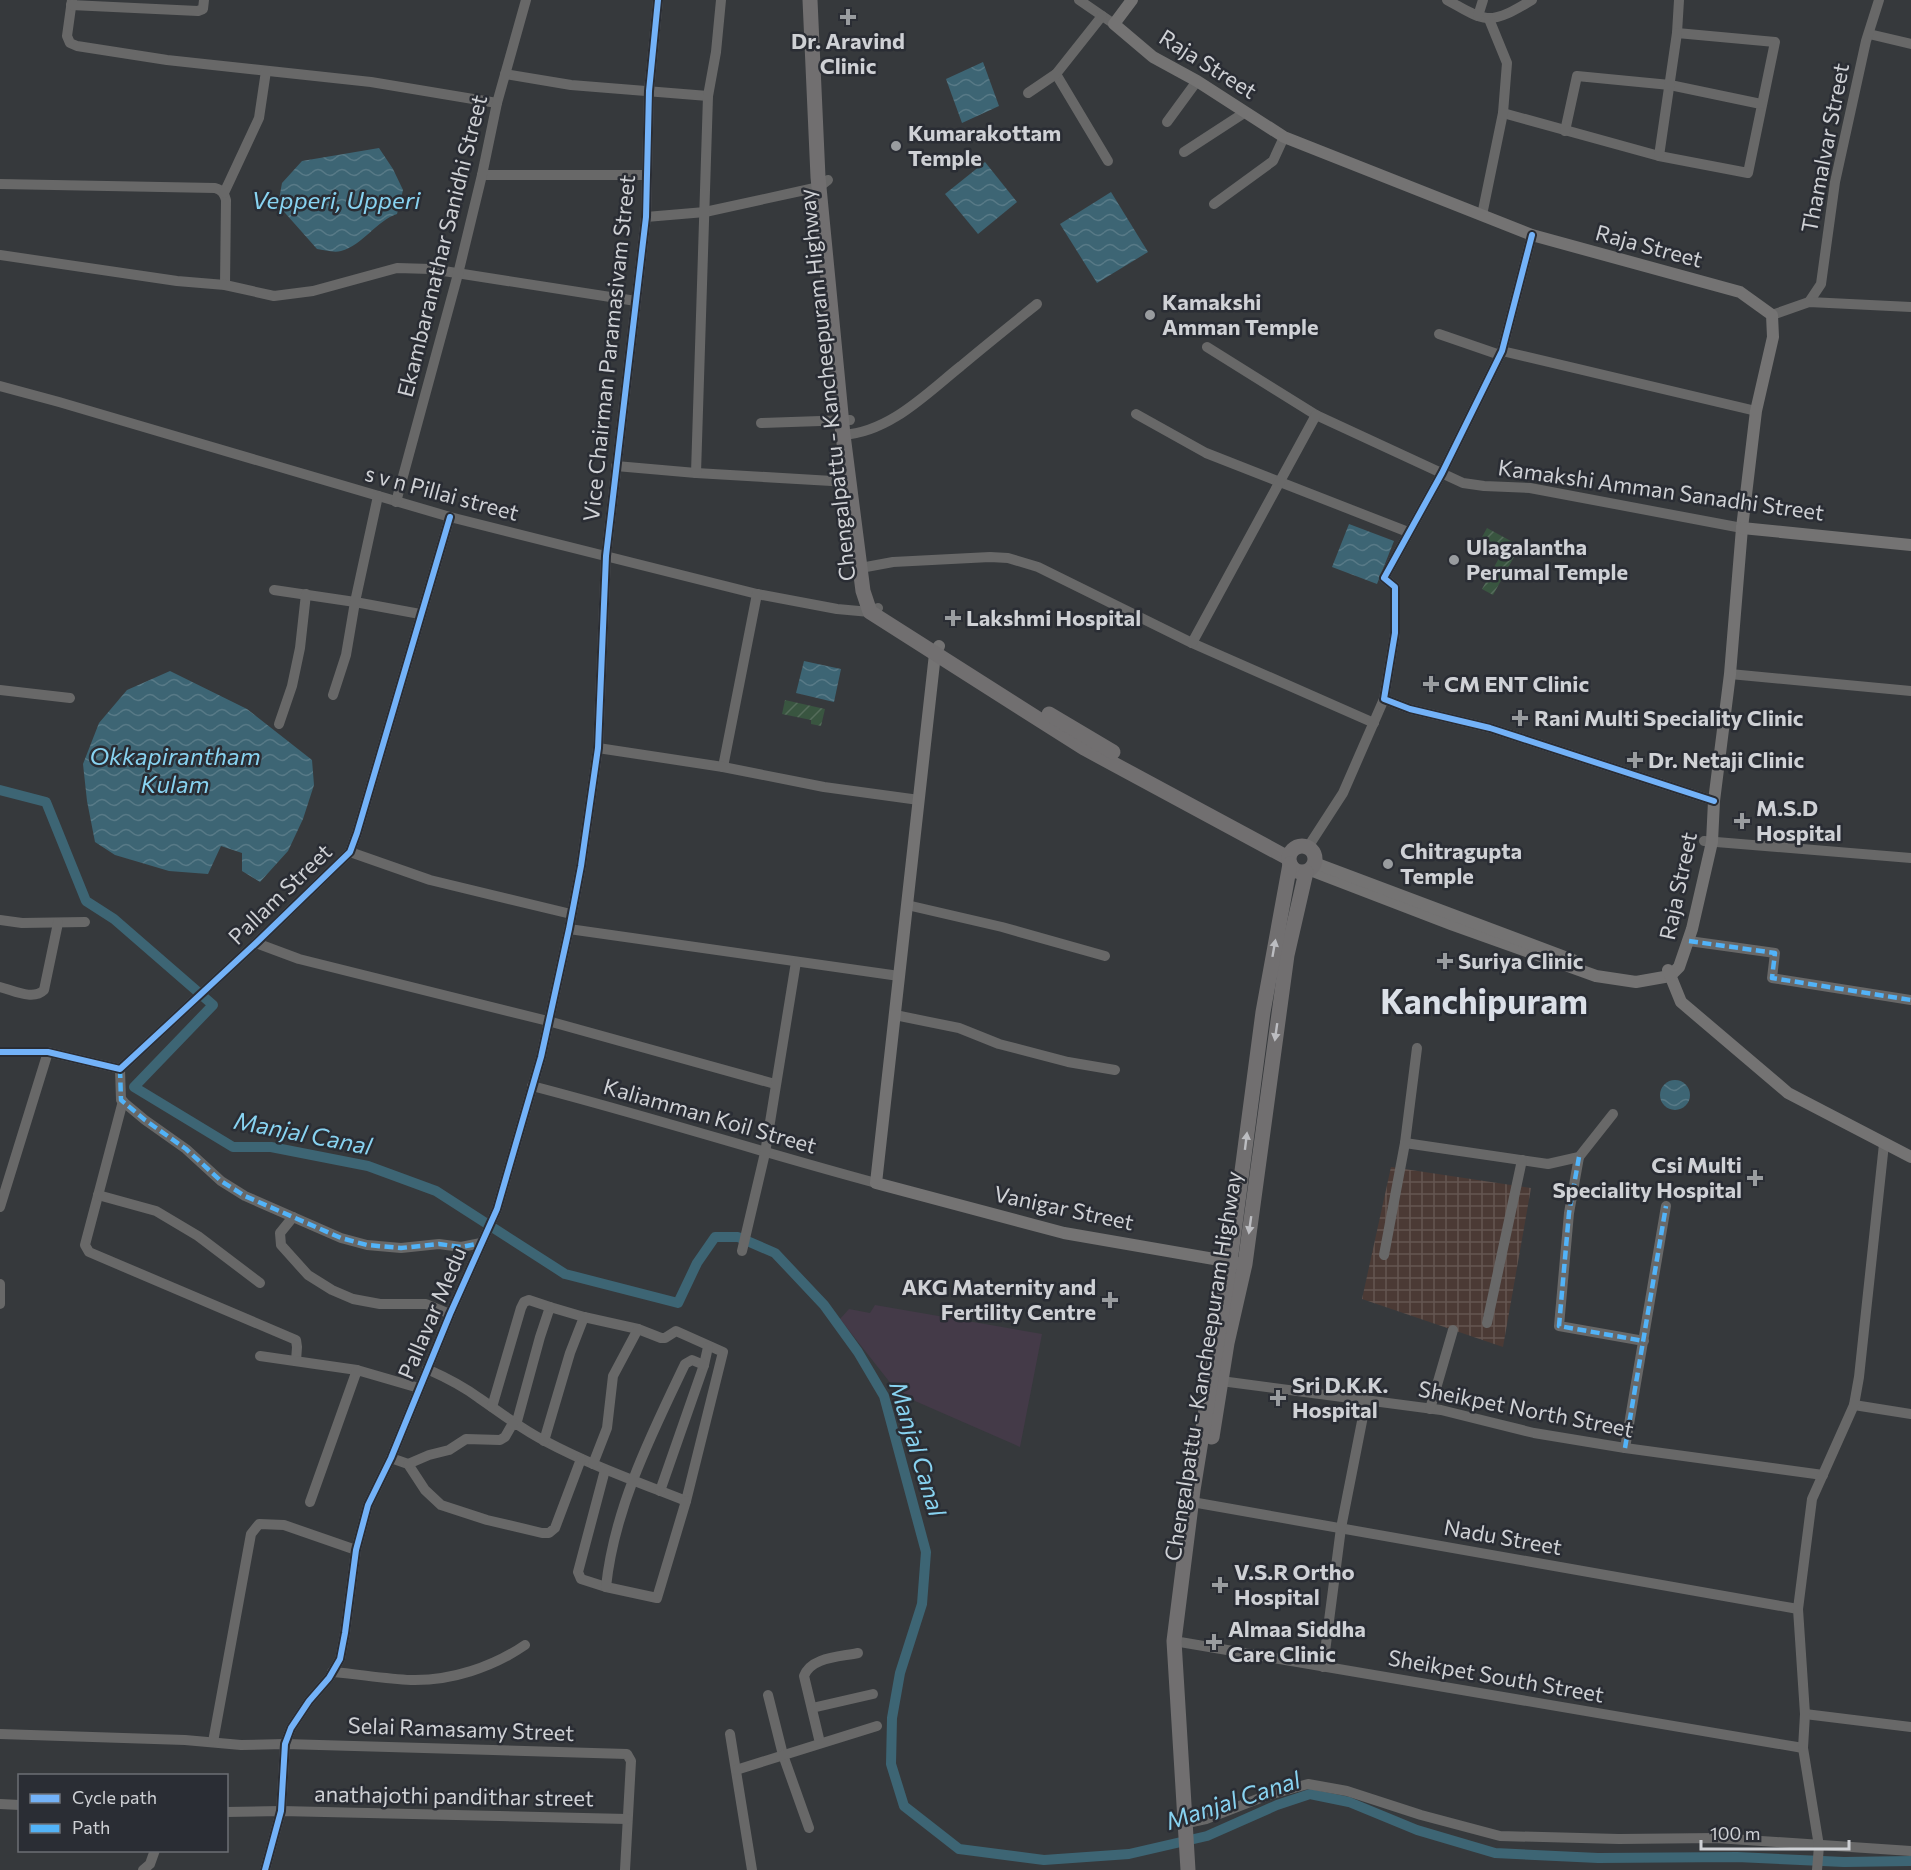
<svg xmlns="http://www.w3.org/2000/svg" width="1911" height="1870" font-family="Commissioner,sans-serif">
	<defs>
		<pattern id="industrial-grid" width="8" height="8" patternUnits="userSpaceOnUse" patternTransform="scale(1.5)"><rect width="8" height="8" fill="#4b3a35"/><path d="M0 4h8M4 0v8" fill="none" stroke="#645551"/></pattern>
		<pattern id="garden-furrows" width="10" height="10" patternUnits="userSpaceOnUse" patternTransform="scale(1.5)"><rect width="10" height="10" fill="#395540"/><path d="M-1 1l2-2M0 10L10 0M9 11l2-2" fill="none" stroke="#556c5b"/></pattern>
		<pattern id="water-waves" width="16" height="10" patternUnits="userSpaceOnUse" patternTransform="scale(1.5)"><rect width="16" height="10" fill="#3d6574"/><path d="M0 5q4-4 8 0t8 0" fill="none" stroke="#587a87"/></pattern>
	</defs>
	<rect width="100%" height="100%" fill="#36393c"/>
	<path fill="url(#industrial-grid)" d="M1391 1167 1531 1188 1503 1347 1362 1299Z"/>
	<path fill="#443a48" d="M875 1305 1042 1334 1020 1447 899 1394 840 1319 849 1309 870 1313Z"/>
	<g fill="url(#garden-furrows)">
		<path d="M1487 528 1520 546 1493 595 1482 589 1504 549 1482 537Z"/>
		<path d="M785 700 825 709 821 726 811 724V720L782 714Z"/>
	</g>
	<g fill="url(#water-waves)">
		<path d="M983 62 999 106 962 123 946 79Z"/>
		<path d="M379 148 393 169 403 190 397 214C376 221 363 245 341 251 334 253 324 250 317 249L278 205 282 183 302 161Z"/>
		<path d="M985 162 1017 202 978 234 945 194Z"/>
		<path d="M1111 192 1148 252 1097 283 1060 224Z"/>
		<path d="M1349 524 1394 541 1377 584 1332 567Z"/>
		<path d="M804 661 841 669 834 702 796 693Z"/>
		<path d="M170 671 247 709 312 760 314 785 303 819 288 851 260 882 242 871V853L221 846 208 874 169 871 115 855 95 842 87 801 83 764 99 723 127 690Z"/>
		<circle cx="1675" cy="1095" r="15"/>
	</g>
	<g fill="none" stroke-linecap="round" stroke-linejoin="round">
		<path stroke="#3d6574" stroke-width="10" d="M0 790 46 802 86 901 114 919 213 1005 134 1087 233 1147H271L368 1166 436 1191 565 1274 678 1303 697 1263 715 1237H738L775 1253 824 1305 858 1352 884 1396 926 1552 922 1604 900 1673 892 1718 891 1764 904 1806 959 1849 1044 1860 1129 1854 1207 1836 1277 1805 1310 1794 1349 1802 1417 1830 1495 1853 1598 1858 1737 1857 1844 1862 1911 1861"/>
		<g stroke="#686868" stroke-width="10">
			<path d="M72 0 67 36 70 43 77 46 167 60 371 82 497 103"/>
			<path d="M1079 0 1114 24"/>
			<path d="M1447 0C1459 6 1474 17 1487 18 1502 19 1520 7 1532 0"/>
			<path d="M71 5 198 11 203 9 204 0"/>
			<path d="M1478 16 1483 0"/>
			<path d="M1869 34 1911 44"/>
			<path d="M505 74 571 85 708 96"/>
			<path d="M1056 74 1108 161"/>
			<path d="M1028 93 1056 74 1102 16"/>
			<path d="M1503 113 1659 156 1748 173 1775 42 1677 33 1679 0"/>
			<path d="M1167 122 1197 81"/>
			<path d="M1565 131 1577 76 1670 85 1761 104"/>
			<path d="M1184 152 1244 113"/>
			<path d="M1659 156 1677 33"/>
			<path d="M482 175H646"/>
			<path d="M0 184 215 188C222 190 224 193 226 200L225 285"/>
			<path d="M224 193 259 118 266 71"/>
			<path d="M1214 204 1273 161 1284 137"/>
			<path d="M1482 215 1503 113 1507 63 1489 19"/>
			<path d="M646 217 705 212 819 187 828 180"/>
			<path d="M1532 235 1502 351 1442 473 1384 578 1395 587V633L1384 699 1410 709 1490 728 1714 801"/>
			<path d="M0 255 177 281 225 285 274 296 313 291 397 268 431 269 636 301"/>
			<path d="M1809 302 1821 284 1835 182 1866 41 1879 0"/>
			<path d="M1772 315 1809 302 1911 307"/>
			<path d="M1439 334 1500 355"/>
			<path d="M1207 347 1316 415 1463 483 1484 486 1530 488 1742 528"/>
			<path d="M1502 351 1756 411"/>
			<path d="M0 386 59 402 450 517 757 594 837 609 870 612 878 608"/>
			<path d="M1136 414 1206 453 1408 532"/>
			<path d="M761 423 850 420"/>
			<path d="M843 435C890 432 927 393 961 366 986 345 1011 325 1037 304"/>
			<path d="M616 466 696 473 849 482"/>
			<path d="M696 473 708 96 716 52 721 0"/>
			<path d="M396 502 458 274 482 175 497 103 526 0"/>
			<path d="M866 567 893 562 990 557 1008 558 1038 567 1192 643 1374 723"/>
			<path d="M274 590 355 602 420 614"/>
			<path d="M757 594 723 767 824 787 919 800"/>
			<path d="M1192 643 1316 415"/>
			<path d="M1730 674 1911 691"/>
			<path d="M0 690 70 698"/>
			<path d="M333 695 346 655 355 602 378 496"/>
			<path d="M279 724 292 686 300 648 306 594"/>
			<path d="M598 748 723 767"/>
			<path d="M1704 841 1911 858"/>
			<path d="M1308 847 1343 793 1384 699"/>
			<path d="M350 852 430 880 571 914"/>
			<path d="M907 905 1002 927 1105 956"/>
			<path d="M0 920 22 923 85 922"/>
			<path d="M569 929 899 976"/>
			<path d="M1689 941 1775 953 1772 978 1911 1000"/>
			<path d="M256 943 299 959 548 1021 775 1084"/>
			<path d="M0 987C13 990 33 1001 44 990L58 923"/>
			<path d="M895 1015 959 1028 999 1044 1068 1062 1115 1070"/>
			<path d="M0 1052H48L120 1069 256 943 350 852 357 833 450 517"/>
			<path d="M120 1069 121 1100 145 1120 186 1149 221 1181 245 1196 341 1238 367 1245 401 1248 439 1244 461 1247 481 1243"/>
			<path d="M532 1086C648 1116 761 1152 876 1183"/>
			<path d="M123 1101 86 1241 85 1245 89 1252 296 1340 297 1347 296 1361"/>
			<path d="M1405 1143 1548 1164 1579 1157 1613 1114"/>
			<path d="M1579 1157 1569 1213 1559 1326 1644 1341"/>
			<path d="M98 1195 156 1211 198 1236 260 1283"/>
			<path d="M0 1207 48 1052"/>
			<path d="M293 1217 280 1233 281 1245 308 1275 332 1290 353 1299 380 1304H426L450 1314"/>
			<path d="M742 1251 765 1153 796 962"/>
			<path d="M1384 1255 1405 1143 1417 1048"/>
			<path d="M0 1284V1304"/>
			<path d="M1487 1323 1522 1160"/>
			<path d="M260 1356 357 1370"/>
			<path d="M427 1369C445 1377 463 1386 479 1398 501 1413 521 1429 545 1441 590 1465 638 1482 686 1501L723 1352 676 1331 665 1338H661L638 1329 584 1317 550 1307 540 1337 516 1425"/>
			<path d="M1221 1381 1441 1410 1534 1433 1625 1448 1823 1475"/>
			<path d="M1854 1405 1911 1414"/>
			<path d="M492 1407 521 1308 524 1302 529 1300 550 1307"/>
			<path d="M1430 1409 1453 1330"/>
			<path d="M544 1441 570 1353 584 1317"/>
			<path d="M1625 1448 1666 1206"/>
			<path d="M391 1458 408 1464 425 1490 441 1505 487 1520 542 1533H549L555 1528 581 1459"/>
			<path d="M408 1464 429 1455 449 1450 466 1439 500 1440 505 1437 513 1423"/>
			<path d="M593 1464 607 1428 613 1376 638 1329"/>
			<path d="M605 1470 578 1572 581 1579 606 1587 657 1598 686 1501"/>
			<path d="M660 1491 704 1365 708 1347"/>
			<path d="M310 1502 357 1370 419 1388"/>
			<path d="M1192 1502 1798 1609"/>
			<path d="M606 1587C614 1509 651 1435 685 1364L692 1360 704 1365"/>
			<path d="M1174 1641 1803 1748"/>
			<path d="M1323 1667 1341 1528 1366 1401"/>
			<path d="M332 1672C358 1674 385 1679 411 1680 451 1681 493 1667 525 1645"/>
			<path d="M768 1695 783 1755 809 1828"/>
			<path d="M812 1708 873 1694"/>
			<path d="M1805 1714 1911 1727"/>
			<path d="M0 1734 185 1740 241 1745 285 1744 627 1754 631 1761 625 1870"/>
			<path d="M730 1734 752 1870"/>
			<path d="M213 1742 251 1534 259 1524 284 1525 356 1550"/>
			<path d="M820 1743 804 1676C811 1657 839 1657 858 1653"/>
			<path d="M736 1770 877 1726"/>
			<path d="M0 1804 20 1805"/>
			<path d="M226 1812 281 1811 627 1819"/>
			<path d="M1192 1822 1206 1819 1268 1795 1308 1784 1347 1791 1421 1815 1500 1836 1619 1839 1716 1838 1911 1851"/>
			<path d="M143 1870 150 1864 155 1850"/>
			<path d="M265 1870 281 1811 285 1744 291 1728 309 1701 329 1678 340 1659 345 1633 356 1550 368 1505 391 1458 450 1314 497 1209 541 1057 569 929 581 866 598 748 606 556 646 217 649 91 658 0"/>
			<path d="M1817 1870 1819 1846 1803 1748 1805 1714 1798 1609 1812 1499 1854 1405 1859 1377 1884 1144"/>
		</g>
		<g stroke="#747373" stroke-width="12">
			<path d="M1132 0 1114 24 1153 57 1197 81 1284 137 1532 235 1740 292 1772 315 1773 337 1756 411 1742 528 1730 674 1714 801 1712 842 1692 929 1679 967 1670 976 1636 982 1596 976 1451 924 1310 870"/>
			<path d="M1742 528 1911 545"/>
			<path d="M939 646 935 654 876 1183 1064 1233 1237 1263"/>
			<path d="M1315 863 1573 960"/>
			<path d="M1668 970 1681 1002 1788 1093 1911 1157"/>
		</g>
		<g stroke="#716f70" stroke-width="15">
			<path d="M810 0 818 177 843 435 863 591 870 612 1084 748 1288 858"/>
			<path d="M1049 714 1113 752"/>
			<circle cx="1302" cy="859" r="13"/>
			<path d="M1212 1437 1227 1343 1245 1264 1287 955 1306 872"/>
			<path d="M1188 1870 1174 1641 1193 1490 1230 1262 1263 1012 1290 864"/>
		</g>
		<g stroke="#52b3f8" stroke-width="4.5" stroke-dasharray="9 4.5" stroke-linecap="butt">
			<path d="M1689 941 1775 953 1772 978 1911 1000"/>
			<path d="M120 1069 121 1100 145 1120 186 1149 221 1181 245 1196 341 1238 367 1245 401 1248 439 1244 461 1247 481 1243"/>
			<path d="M1579 1157 1569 1213 1559 1326 1644 1341"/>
			<path d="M1625 1448 1666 1206"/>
		</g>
		<g stroke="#2a2d34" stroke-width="10">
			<g id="cycleway">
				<path d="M1532 235 1502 351 1442 473 1384 578 1395 587V633L1384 699 1410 709 1490 728 1714 801"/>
				<path d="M0 1052H48L120 1069 256 943 350 852 357 833 450 517"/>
				<path d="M265 1870 281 1811 285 1744 291 1728 309 1701 329 1678 340 1659 345 1633 356 1550 368 1505 391 1458 450 1314 497 1209 541 1057 569 929 581 866 598 748 606 556 646 217 649 91 658 0"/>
			</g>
		</g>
		<use href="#cycleway" stroke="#73b2f8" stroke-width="6"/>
	</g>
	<defs><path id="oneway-solid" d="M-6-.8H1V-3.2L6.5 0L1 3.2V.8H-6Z" transform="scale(1.5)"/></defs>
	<g fill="#bcbdc1">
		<use href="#oneway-solid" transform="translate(1274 948) rotate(-80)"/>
		<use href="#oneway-solid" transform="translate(1276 1032) rotate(98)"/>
		<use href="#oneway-solid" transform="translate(1246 1141) rotate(-83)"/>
		<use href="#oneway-solid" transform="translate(1250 1225) rotate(98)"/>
	</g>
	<g fill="#999c9f" stroke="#2a2d34" stroke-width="2">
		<path d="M845 8h6v6h6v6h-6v6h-6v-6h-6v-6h6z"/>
		<circle cx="896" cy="146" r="6"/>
		<circle cx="1150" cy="315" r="6"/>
		<circle cx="1454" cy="560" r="6"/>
		<path d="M950 609h6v6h6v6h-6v6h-6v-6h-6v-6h6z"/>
		<path d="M1428 675h6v6h6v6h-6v6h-6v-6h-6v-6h6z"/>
		<path d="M1517 709h6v6h6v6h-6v6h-6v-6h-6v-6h6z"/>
		<path d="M1632 751h6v6h6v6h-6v6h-6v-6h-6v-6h6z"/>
		<path d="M1739 812h6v6h6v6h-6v6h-6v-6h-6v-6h6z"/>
		<circle cx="1388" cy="864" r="6"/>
		<path d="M1442 952h6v6h6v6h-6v6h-6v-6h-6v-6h6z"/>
		<path d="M1752 1169h6v6h6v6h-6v6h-6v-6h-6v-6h6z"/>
		<path d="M1107 1291h6v6h6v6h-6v6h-6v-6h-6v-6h6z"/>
		<path d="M1275 1389h6v6h6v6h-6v6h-6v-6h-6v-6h6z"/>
		<path d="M1217 1576h6v6h6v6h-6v6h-6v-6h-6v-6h6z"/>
		<path d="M1211 1633h6v6h6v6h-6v6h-6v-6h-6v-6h6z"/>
	</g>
	<g text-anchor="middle" stroke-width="5" stroke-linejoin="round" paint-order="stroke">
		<g font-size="22" font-weight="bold" fill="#cfd1d5" stroke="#2a2d34" text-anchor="start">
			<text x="848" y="49" text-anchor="middle">Dr. Aravind<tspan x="848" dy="25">Clinic</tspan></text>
			<text x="908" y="141">Kumarakottam<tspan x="908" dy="25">Temple</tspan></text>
			<text x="1162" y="310">Kamakshi<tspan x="1162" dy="25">Amman Temple</tspan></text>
			<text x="1466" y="555">Ulagalantha<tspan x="1466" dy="25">Perumal Temple</tspan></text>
			<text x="966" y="626">Lakshmi Hospital</text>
			<text x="1444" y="692">CM ENT Clinic</text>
			<text x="1534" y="726">Rani Multi Speciality Clinic</text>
			<text x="1648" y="768">Dr. Netaji Clinic</text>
			<text x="1756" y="816">M.S.D<tspan x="1756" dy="25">Hospital</tspan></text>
			<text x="1400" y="859">Chitragupta<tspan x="1400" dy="25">Temple</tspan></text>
			<text x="1458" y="969">Suriya Clinic</text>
			<text x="1742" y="1173" text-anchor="end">Csi Multi<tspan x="1742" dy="25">Speciality Hospital</tspan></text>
			<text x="1096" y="1295" text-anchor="end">AKG Maternity and<tspan x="1096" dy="25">Fertility Centre</tspan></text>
			<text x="1292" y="1393">Sri D.K.K.<tspan x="1292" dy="25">Hospital</tspan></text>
			<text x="1234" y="1580">V.S.R Ortho<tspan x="1234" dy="25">Hospital</tspan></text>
			<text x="1228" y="1637">Almaa Siddha<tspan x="1228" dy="25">Care Clinic</tspan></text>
		</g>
		<g font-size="22" fill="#cfd1d5" stroke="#2a2d34">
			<text transform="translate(1208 64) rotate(32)" y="8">Raja Street</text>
			<text transform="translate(1825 148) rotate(-79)" y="8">Thamalvar Street</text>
			<text transform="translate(442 246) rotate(-76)" y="8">Ekambaranathar Sanidhi Street</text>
			<text transform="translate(1649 246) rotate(15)" y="8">Raja Street</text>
			<text transform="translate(609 348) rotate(-84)" y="8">Vice Chairman Paramasivam Street</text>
			<text transform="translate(827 385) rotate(-96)" y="8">Chengalpattu - Kancheepuram Highway</text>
			<text transform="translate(1661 490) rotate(8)" y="8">Kamakshi Amman Sanadhi Street</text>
			<text transform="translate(442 493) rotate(15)" y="8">s v n Pillai street</text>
			<text transform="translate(1678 886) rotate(-78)" y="8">Raja Street</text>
			<text transform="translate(280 894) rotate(-44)" y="8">Pallam Street</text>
			<text transform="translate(710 1116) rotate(16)" y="8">Kaliamman Koil Street</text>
			<text transform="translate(1064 1208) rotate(12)" y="8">Vanigar Street</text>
			<text transform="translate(432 1313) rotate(-67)" y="8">Pallavar Medu</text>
			<text transform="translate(1203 1366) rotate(-81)" y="8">Chengalpattu - Kancheepuram Highway</text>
			<text transform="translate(1526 1409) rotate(11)" y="8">Sheikpet North Street</text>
			<text transform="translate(1503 1537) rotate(10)" y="8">Nadu Street</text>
			<text transform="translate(1496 1676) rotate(10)" y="8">Sheikpet South Street</text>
			<text transform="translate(461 1729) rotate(2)" y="8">Selai Ramasamy Street</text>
			<text transform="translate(454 1796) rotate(1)" y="8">anathajothi pandithar street</text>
		</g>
		<g font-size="24" font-style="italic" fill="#88d3f1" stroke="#2a2d34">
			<text x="336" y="209">Vepperi, Upperi</text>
			<text x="175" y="765">Okkapirantham<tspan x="175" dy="28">Kulam</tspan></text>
			<text transform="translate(303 1134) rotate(11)" y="8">Manjal Canal</text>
			<text transform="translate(917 1449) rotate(73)" y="8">Manjal Canal</text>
			<text transform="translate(1233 1801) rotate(-18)" y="8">Manjal Canal</text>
		</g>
		<g font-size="34" font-weight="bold" fill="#dbe0e8" stroke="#2a2d34">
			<text x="1484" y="1014">Kanchipuram</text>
		</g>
	</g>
	<rect x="18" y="1774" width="210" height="78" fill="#2a2d34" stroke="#6c6f74" stroke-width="1.5"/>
	<rect x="30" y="1794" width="30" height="9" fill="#73b2f8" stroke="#6c6f74" stroke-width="1.5"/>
	<text x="72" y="1804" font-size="18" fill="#cfd1d5">Cycle path</text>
	<rect x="30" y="1824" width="30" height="9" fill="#52b3f8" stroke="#6c6f74" stroke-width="1.5"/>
	<text x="72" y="1834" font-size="18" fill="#cfd1d5">Path</text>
	<path d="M1701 1840v9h148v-9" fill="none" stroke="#cfd1d5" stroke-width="3"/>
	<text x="1710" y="1840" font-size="18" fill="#cfd1d5" stroke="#2a2d34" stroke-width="4.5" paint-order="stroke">100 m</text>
</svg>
